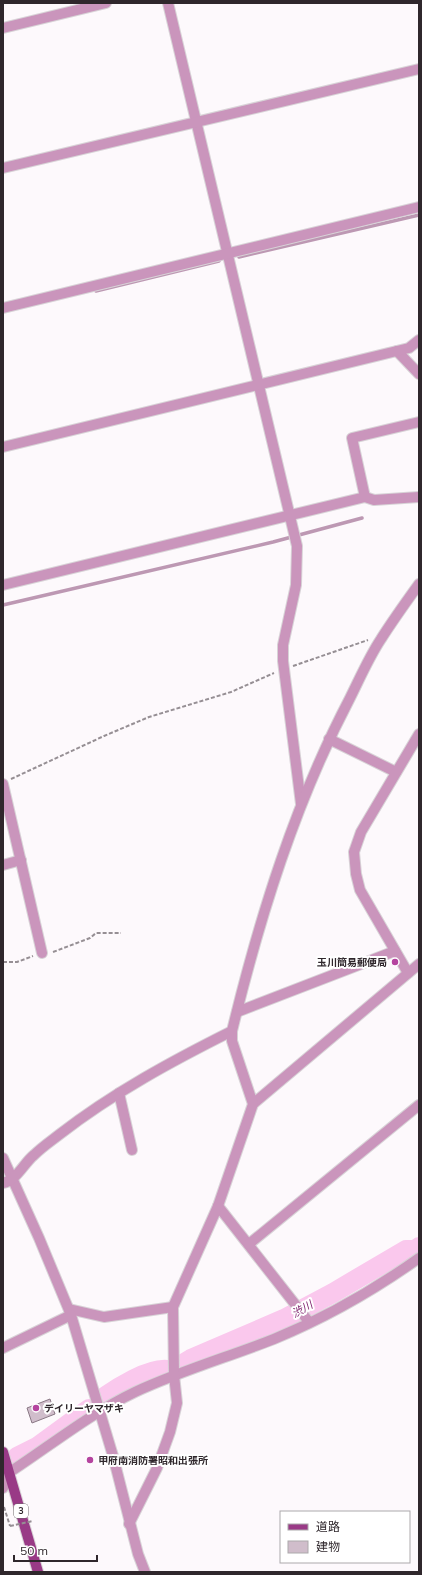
<svg xmlns="http://www.w3.org/2000/svg" width="422" height="1575" font-family="Mulish,'Noto Sans JP',sans-serif">
	<rect width="100%" height="100%" fill="#fdf9fc"/>
	<g fill="none" stroke-linecap="round" stroke-linejoin="round">
		<g stroke="#bd98b3" stroke-width="3.5">
			<path d="M239 257 419 215"/>
			<path d="M96 291 219 261"/>
			<path d="M3 605 273 542 362 518"/>
		</g>
		<g stroke="#fac8ed" stroke-width="20">
			<path d="M181 1365 191 1359 284 1319 333 1293 406 1250H416L419 1247"/>
			<path d="M103 1398C117 1388 149 1368 167 1370"/>
			<path d="M16 1460 17 1457 37 1447 89 1409"/>
		</g>
	</g>
	<path fill="#d0bdcb" stroke="#8a7885" d="M50 1399 55 1414 32 1423 27 1408Z"/>
	<g fill="none" stroke-linecap="round" stroke-linejoin="round">
		<g stroke="#d8d3d7" stroke-width="12">
			<g id="minor">
				<path d="M168 3 297 546 296 585 283 645V661L301 804"/>
				<path d="M3 28 106 3"/>
				<path d="M3 168 419 69"/>
				<path d="M3 308 419 207"/>
				<path d="M397 351 419 374"/>
				<path d="M3 447 409 348 419 340"/>
				<path d="M365 497 374 500 419 497"/>
				<path d="M3 585 365 497 352 438 419 422"/>
				<path d="M329 739 396 772"/>
				<path d="M3 784 42 953"/>
				<path d="M3 865 21 860"/>
				<path d="M408 973 360 890 356 874 354 852 361 832 419 734"/>
				<path d="M237 1012 395 951"/>
				<path d="M119 1093 132 1150"/>
				<path d="M253 1104 419 964"/>
				<path d="M3 1158 39 1238 71 1315 113 1456 138 1554 145 1572"/>
				<path d="M3 1183C16 1181 24 1163 34 1155 42 1147 51 1141 60 1134 113 1093 172 1061 232 1031"/>
				<path d="M218 1206 309 1322"/>
				<path d="M249 1244 419 1105"/>
				<path d="M69 1309 104 1317 173 1307"/>
				<path d="M3 1348 71 1315"/>
				<path d="M3 1488 10 1472C51 1445 91 1413 135 1392 180 1371 228 1357 274 1339 325 1318 374 1290 419 1258"/>
				<path d="M129 1524 157 1468 170 1432 177 1403 174 1375 173 1307 218 1206 253 1104 232 1041V1031C260 916 295 803 350 698 360 678 369 657 381 639 393 620 406 602 419 584"/>
			</g>
		</g>
		<g stroke="#d8d3d7" stroke-width="12">
			<path id="major" d="M3 1452 38 1572"/>
		</g>
		<g stroke="#968f94" stroke-width="2" stroke-dasharray="4 2" stroke-linecap="butt">
			<path d="M293 666 368 640"/>
			<path d="M11 779 104 736 149 717 231 692 274 673"/>
			<path d="M53 952 90 938 96 933H121"/>
			<path d="M3 962H17L33 956"/>
			<path d="M4 1507 10 1526"/>
		</g>
		<use href="#minor" stroke="#ca95bc" stroke-width="10"/>
		<use href="#major" stroke="#993a86" stroke-width="10"/>
		<path stroke="#968f94" stroke-width="2" stroke-dasharray="4 2" stroke-linecap="butt" d="M10 1526 33 1521"/>
	</g>
	<g fill="#b5449f" stroke="#fff" stroke-width="1.5">
		<circle cx="395" cy="962" r="4"/>
		<circle cx="36" cy="1408" r="4"/>
		<circle cx="90" cy="1460" r="4"/>
	</g>
	<g text-anchor="middle" stroke-width="4" stroke-linejoin="round" paint-order="stroke">
		<rect fill="#fff" stroke="#6d686b" stroke-width="1" x="14" y="1504" width="14" height="14" rx="3"/>
		<g font-size="9" font-weight="bold" fill="#2f272c">
			<text x="21" y="1514">3</text>
		</g>
		<g font-size="10" font-weight="bold" fill="#2f272c" stroke="#fff" text-anchor="start">
			<text x="387" y="966" text-anchor="end">玉川簡易郵便局</text>
			<text x="44" y="1412">デイリーヤマザキ</text>
			<text x="98" y="1464">甲府南消防署昭和出張所</text>
		</g>
		<g font-size="11" font-style="italic" fill="#7e216d" stroke="#fff">
			<text transform="translate(302 1309) rotate(-30)" y="4">渋川</text>
		</g>
	</g>
	<rect width="422" height="1575" fill="none" stroke="#2f272c" stroke-width="8"/>
	<rect x="280" y="1511" width="130" height="52" fill="#ffffff" stroke="#aca9ab"/>
	<rect x="288" y="1524" width="20" height="6" fill="#993a86" stroke="#aca9ab"/>
	<text x="316" y="1531" font-size="12" fill="#2f272c">道路</text>
	<rect x="288" y="1541" width="20" height="12" fill="#d0bdcb" stroke="#aca9ab"/>
	<text x="316" y="1551" font-size="12" fill="#2f272c">建物</text>
	<path d="M14 1555v6h83v-6" fill="none" stroke="#2f272c" stroke-width="2"/>
	<text x="20" y="1555" font-size="12" fill="#2f272c" stroke="#ffffff" stroke-width="3" paint-order="stroke">50 m</text>
</svg>
